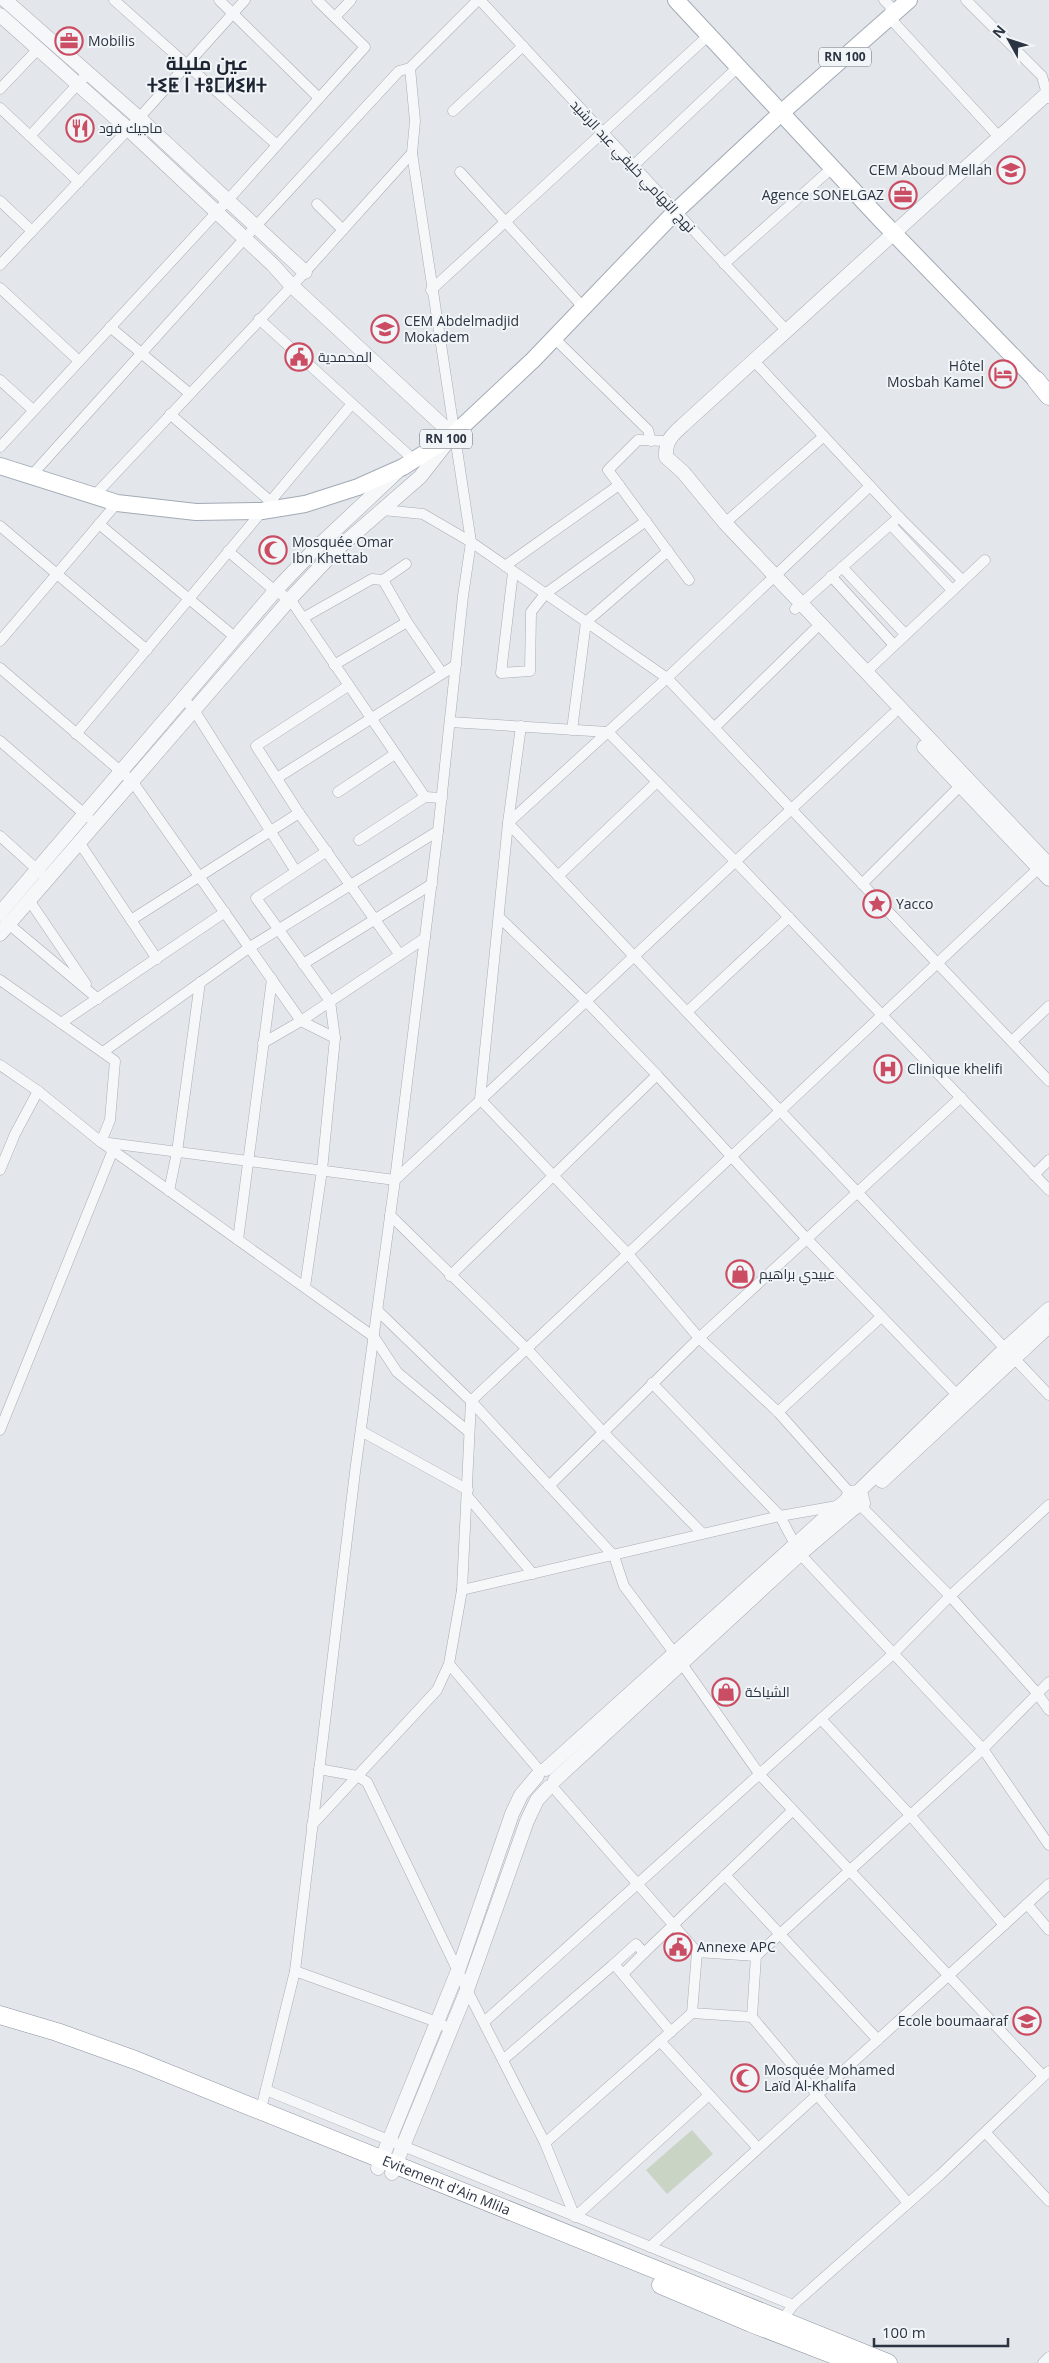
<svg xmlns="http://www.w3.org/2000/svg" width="1049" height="2363" font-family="'Open Sans',Cairo,'Noto Sans Tifinagh',sans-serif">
	<rect width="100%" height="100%" fill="#e3e6ea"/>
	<path fill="#c9d4c4" d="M692 2130 713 2154 667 2194 646 2170Z"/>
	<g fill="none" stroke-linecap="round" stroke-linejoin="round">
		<g stroke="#a8adb4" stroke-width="11">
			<g id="minor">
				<path d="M114 0 277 145"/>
				<path d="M219 0 319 98"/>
				<path d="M480 0 787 331"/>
				<path d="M884 0 891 7 889 17 1000 138"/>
				<path d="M966 0 1042 76 1048 98"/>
				<path d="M335 17 351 0"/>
				<path d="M0 89 38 49"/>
				<path d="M0 108 79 182"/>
				<path d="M453 111 523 46"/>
				<path d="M30 136 88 73"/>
				<path d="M633 166 738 67"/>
				<path d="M460 172 583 307"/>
				<path d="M0 201 32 231"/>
				<path d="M317 204 343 230"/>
				<path d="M724 264 832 168"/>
				<path d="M0 265 139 118 245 0"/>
				<path d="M0 288 79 361"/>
				<path d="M431 290 709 35"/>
				<path d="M259 319 414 460"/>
				<path d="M110 327 189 393"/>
				<path d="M554 338 648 430 651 441"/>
				<path d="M754 361 899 517 795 609"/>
				<path d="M0 380 33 410"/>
				<path d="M170 414 270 501"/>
				<path d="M667 441 638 440 608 470 689 580"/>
				<path d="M0 447 227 201 365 47 317 0"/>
				<path d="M31 476 255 227 399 71 410 68 478 0"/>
				<path d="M94 496 305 272 412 153"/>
				<path d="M383 510 423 514 471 542 667 678 1049 1081"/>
				<path d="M899 517 962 580"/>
				<path d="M725 523 824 436"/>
				<path d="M99 524 236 638"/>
				<path d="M891 525 952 590"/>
				<path d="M0 526 147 650"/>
				<path d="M228 551 275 591 290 599 425 797"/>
				<path d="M505 566 619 485"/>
				<path d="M842 567 905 634"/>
				<path d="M513 572 501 673 530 671 531 612 545 594 646 521"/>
				<path d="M831 576 894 645"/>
				<path d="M383 580 407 622 442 673"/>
				<path d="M303 618 372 579 383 580 406 564"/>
				<path d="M0 641 117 503"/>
				<path d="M334 665 407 622"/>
				<path d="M0 668 132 781 301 1021 335 1038"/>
				<path d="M866 672 985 560"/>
				<path d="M348 686 256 746 299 813 400 955"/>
				<path d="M184 699 194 710 295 870"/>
				<path d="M450 722 608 732 735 861 1049 1190"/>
				<path d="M521 726 508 823 1049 1395"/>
				<path d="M714 728 814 630"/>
				<path d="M572 730 586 622 668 551"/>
				<path d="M76 734 351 405"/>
				<path d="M0 741 88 817"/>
				<path d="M277 778 456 665"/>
				<path d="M338 792 395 754"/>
				<path d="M0 836 41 873"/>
				<path d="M359 840 425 797 442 798"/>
				<path d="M79 842 157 959"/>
				<path d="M558 876 657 782"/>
				<path d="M862 884 960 786"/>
				<path d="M29 900 86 984"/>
				<path d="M500 918 585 1000 657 1075 806 1238 961 1399"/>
				<path d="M131 920 299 813"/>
				<path d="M5 921 98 999"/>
				<path d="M303 964 432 884"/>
				<path d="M0 980 115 1061 110 1120 101 1142 395 1180 893 714"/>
				<path d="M687 1012 789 917"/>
				<path d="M61 1023 225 912"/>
				<path d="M1012 1041 1049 1006"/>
				<path d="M263 1043 301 1021 425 938"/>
				<path d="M103 1052 250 947 438 831"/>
				<path d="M0 1065 38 1091 101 1142 374 1337 397 1372 469 1432"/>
				<path d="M0 1170 15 1134 38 1091"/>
				<path d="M1034 1175 1049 1160"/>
				<path d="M169 1191 177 1152 200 982"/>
				<path d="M390 1215 526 1348 603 1432 702 1533"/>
				<path d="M238 1240 272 979"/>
				<path d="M450 1276 657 1075"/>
				<path d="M305 1287 322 1170 335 1038 330 1001 256 898 327 851"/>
				<path d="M378 1311 471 1401 614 1556 624 1586 675 1654 760 1775 1043 2076"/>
				<path d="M652 1383 780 1516 800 1554 983 1749 1049 1845"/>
				<path d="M778 1412 881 1317"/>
				<path d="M0 1430 115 1145"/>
				<path d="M361 1431 468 1490"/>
				<path d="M549 1486 699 1338 961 1097"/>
				<path d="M850 1493 778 1412 699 1338 628 1254 480 1099 508 823 667 678 870 486"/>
				<path d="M468 1497 533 1574"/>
				<path d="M861 1506 950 1596 1037 1693 1049 1710"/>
				<path d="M462 1590 780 1516 837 1506"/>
				<path d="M449 1664 540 1771"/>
				<path d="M821 1719 910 1815 1004 1925"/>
				<path d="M319 1769 357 1776 367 1782 467 1990 545 2143 575 2217 709 2095"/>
				<path d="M551 1785 697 1952"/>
				<path d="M312 1825 437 1690 449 1664 462 1590 471 1401 1043 864"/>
				<path d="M725 1875 878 2040"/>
				<path d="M1027 1904 1049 1930"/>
				<path d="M644 1953 792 1811"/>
				<path d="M756 1956 697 1952 692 2013 752 2017 756 1956 983 1749 1049 1682"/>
				<path d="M614 1964 636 1944 644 1953 623 1974"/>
				<path d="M295 1971 437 2022 450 2029"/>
				<path d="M752 2017 908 2203"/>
				<path d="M484 2022 893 1654 950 1596 1049 1505"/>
				<path d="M660 2041 758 2148"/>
				<path d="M503 2060 614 1964 671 2032"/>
				<path d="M266 2090 793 2305"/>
				<path d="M260 2113 295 1971 355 1472 395 1180 438 831 463 596 471 542 412 153 415 121 410 68"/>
				<path d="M986 2133 1049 2201"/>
				<path d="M545 2143 692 2013"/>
				<path d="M650 2247 1049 1884"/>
				<path d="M780 2323 793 2305 940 2175 1049 2071"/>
				<path d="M1043 2363 1049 2357"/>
			</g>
		</g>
		<g stroke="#a8adb4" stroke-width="15">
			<g id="tertiary">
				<path d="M5 0 139 118 305 272"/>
				<path d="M0 15 128 129 273 265 291 285 453 435 420 477 335 551 290 599 0 934"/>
				<path d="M1049 92 683 425C672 435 665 441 666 457L683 472 725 523 1049 865"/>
				<path d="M924 747 1049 879"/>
				<path d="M0 913 275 591 313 551 397 472"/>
				<path d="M882 1481 1049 1326"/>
				<path d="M858 1492 861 1495 863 1503 854 1508 847 1500 850 1493 858 1492 1005 1349 1049 1309"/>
				<path d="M546 1769 826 1517 847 1500"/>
				<path d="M555 1780 800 1554 854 1508"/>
				<path d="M378 2168 459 1968 512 1814 521 1795 537 1776"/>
				<path d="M392 2173 467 1990 527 1821 537 1800 549 1787"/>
			</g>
		</g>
		<g stroke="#a2abb6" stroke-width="18">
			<g id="primary">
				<path d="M676 0 880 219 1036 380"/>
				<path d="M0 466 117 503 196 512 262 511 305 504 358 487 403 467 453 435 533 360 675 212 781 113 909 0"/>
			</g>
		</g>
		<g stroke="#8a94a1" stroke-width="19">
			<g id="trunk">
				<path d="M1036 380 1049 396"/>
				<path id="s1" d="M0 2015 57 2032 135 2060 888 2363"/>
				<path d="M661 2285 751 2323 855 2363"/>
			</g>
		</g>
		<use href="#minor" stroke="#f5f7f9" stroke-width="10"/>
		<use href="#tertiary" stroke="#f5f7f9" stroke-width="14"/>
		<use href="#primary" stroke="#fff" stroke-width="16"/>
		<use href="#trunk" stroke="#fff" stroke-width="18"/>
	</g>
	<defs>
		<g id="office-ring" transform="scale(1.4375)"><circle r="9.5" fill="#f2f5f8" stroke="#ca4d63" stroke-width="1.5"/><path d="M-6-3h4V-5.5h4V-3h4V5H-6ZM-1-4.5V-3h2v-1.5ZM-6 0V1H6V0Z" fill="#ca4d63"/></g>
		<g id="restaurant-ring" transform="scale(1.4375)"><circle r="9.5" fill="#f2f5f8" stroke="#ca4d63" stroke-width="1.5"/><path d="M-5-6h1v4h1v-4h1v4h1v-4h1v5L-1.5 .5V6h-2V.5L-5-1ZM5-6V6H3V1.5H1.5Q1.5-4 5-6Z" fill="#ca4d63"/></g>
		<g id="school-ring" transform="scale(1.4375)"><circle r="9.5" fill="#f2f5f8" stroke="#ca4d63" stroke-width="1.5"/><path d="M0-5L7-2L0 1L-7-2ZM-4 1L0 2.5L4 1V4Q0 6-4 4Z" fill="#ca4d63"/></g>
		<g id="civic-ring" transform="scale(1.4375)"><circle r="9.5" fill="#f2f5f8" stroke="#ca4d63" stroke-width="1.5"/><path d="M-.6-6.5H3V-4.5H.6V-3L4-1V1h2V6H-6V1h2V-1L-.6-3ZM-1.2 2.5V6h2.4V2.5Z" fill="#ca4d63"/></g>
		<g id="hotel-ring" transform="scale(1.4375)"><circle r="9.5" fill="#f2f5f8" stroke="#ca4d63" stroke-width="1.5"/><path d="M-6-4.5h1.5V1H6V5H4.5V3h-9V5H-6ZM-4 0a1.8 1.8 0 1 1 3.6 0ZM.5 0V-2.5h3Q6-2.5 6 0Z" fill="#ca4d63"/></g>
		<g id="mosque-ring" transform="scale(1.4375)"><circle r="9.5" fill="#f2f5f8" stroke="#ca4d63" stroke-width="1.5"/><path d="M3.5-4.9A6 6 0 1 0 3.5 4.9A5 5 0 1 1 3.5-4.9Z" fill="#ca4d63"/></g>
		<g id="sight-ring" transform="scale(1.4375)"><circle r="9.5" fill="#f2f5f8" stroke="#ca4d63" stroke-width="1.5"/><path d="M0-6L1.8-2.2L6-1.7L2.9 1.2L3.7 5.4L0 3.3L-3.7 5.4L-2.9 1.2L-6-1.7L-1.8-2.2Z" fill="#ca4d63"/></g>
		<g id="hospital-ring" transform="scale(1.4375)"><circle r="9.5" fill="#f2f5f8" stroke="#ca4d63" stroke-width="1.5"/><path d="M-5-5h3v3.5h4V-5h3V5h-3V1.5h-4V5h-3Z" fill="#ca4d63"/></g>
		<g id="shop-ring" transform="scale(1.4375)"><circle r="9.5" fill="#f2f5f8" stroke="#ca4d63" stroke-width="1.5"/><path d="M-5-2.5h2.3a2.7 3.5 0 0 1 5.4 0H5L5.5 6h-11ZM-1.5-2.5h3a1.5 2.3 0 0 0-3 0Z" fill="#ca4d63"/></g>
	</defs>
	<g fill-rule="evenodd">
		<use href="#office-ring" x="69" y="41"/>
		<use href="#restaurant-ring" x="80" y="128"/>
		<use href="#school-ring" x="1011" y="170"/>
		<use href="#office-ring" x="903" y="195"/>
		<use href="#school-ring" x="385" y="329"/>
		<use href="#civic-ring" x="299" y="357"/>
		<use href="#hotel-ring" x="1003" y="374"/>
		<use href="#mosque-ring" x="273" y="550"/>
		<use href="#sight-ring" x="877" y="904"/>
		<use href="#hospital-ring" x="888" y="1069"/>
		<use href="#shop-ring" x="740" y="1274"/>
		<use href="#shop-ring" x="726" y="1692"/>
		<use href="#civic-ring" x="678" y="1947"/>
		<use href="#school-ring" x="1027" y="2021"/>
		<use href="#mosque-ring" x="745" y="2078"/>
	</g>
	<g text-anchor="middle" stroke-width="4" stroke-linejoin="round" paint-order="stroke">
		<g fill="#f2f5f8" stroke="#676e79" stroke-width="1">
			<rect x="819" y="47.5" width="52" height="19" rx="4"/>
			<rect x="420" y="429.5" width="52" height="19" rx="4"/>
		</g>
		<g font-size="12" font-weight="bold" fill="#2b3442">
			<text x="845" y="61">RN 100</text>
			<text x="446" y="443">RN 100</text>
		</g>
		<g font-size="14" fill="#2b3442" stroke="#f2f5f8" text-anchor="start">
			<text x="88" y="46">Mobilis</text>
			<text x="99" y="133">ماجيك فود</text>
			<text x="992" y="175" text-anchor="end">CEM Aboud Mellah</text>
			<text x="884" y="200" text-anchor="end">Agence SONELGAZ</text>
			<text x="404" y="326">CEM Abdelmadjid<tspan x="404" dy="16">Mokadem</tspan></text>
			<text x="318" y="362">المحمدية</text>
			<text x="984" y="371" text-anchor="end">Hôtel<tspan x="984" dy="16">Mosbah Kamel</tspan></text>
			<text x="292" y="547">Mosquée Omar<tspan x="292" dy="16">Ibn Khettab</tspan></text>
			<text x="896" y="909">Yacco</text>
			<text x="907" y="1074">Clinique khelifi</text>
			<text x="759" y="1279">عبيدي براهيم</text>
			<text x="745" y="1697">الشياكة</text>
			<text x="697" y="1952">Annexe APC</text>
			<text x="1008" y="2026" text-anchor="end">Ecole boumaaraf</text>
			<text x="764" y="2075">Mosquée Mohamed<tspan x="764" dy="16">Laïd Al-Khalifa</tspan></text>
		</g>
		<g font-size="14" fill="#2b3442" stroke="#f2f5f8">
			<text transform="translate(633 166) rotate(47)" y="5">نهج التهامي خليفي عبد الرشيد</text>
			<text dy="5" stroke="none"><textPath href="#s1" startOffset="478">Evitement d'Ain Mlila</textPath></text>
		</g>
		<g font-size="19" font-weight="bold" fill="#1d2533" stroke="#f2f5f8">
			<text x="207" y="70">عين مليلة<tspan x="207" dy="22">ⵜⵉⵟ ⵏ ⵜⵓⵎⵍⵉⵍⵜ</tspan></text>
		</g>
	</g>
	<g transform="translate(1009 40) rotate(310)" stroke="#f2f5f8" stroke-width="4" paint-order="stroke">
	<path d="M0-4L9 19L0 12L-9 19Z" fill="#2b3442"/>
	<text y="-8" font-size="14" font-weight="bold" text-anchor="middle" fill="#2b3442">N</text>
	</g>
	<path d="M874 2338v8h134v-8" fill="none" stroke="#2b3442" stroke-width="2.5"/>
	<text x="882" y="2338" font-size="15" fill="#2b3442" stroke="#f2f5f8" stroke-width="4" paint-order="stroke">100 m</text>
</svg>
